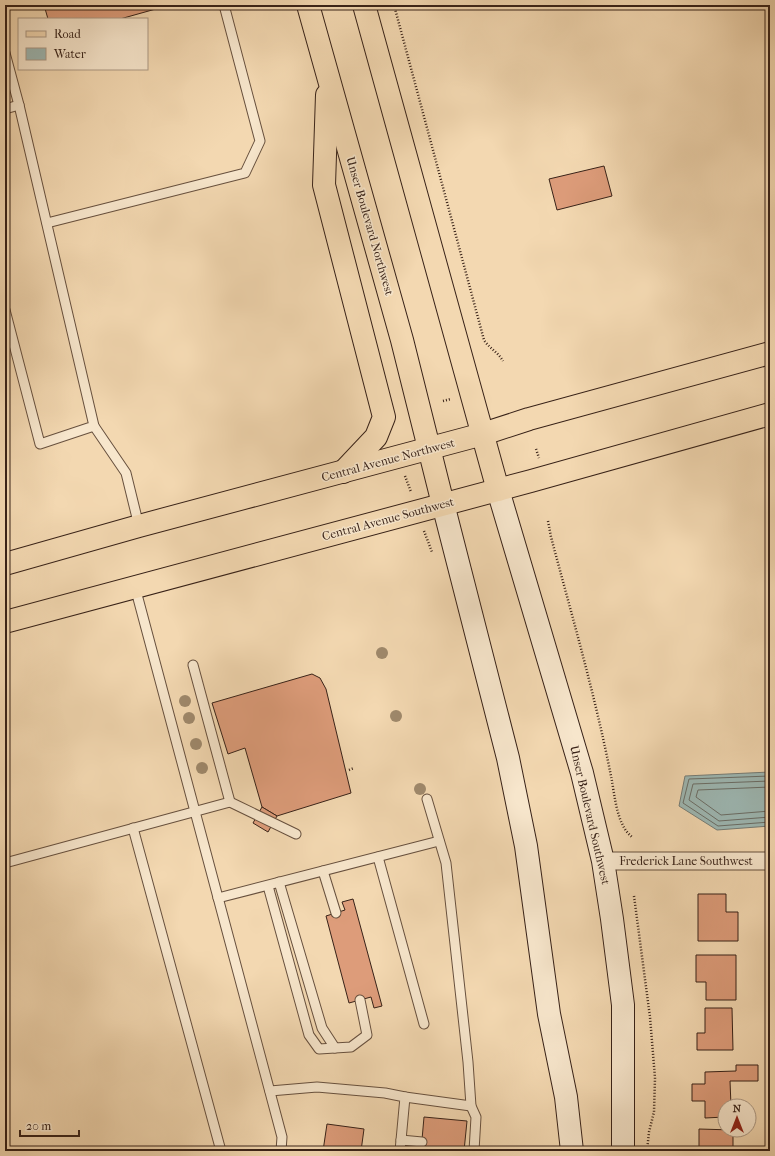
<svg xmlns="http://www.w3.org/2000/svg" width="775" height="1156" font-family="'IM FELL French Canon',serif">
	<rect width="100%" height="100%" fill="#f3d8b1"/>
	<filter id="stains"><feTurbulence type="fractalNoise" baseFrequency=".005" numOctaves="4"/><feColorMatrix values="0 0 0 0 .2 0 0 0 0 .09 0 0 0 0 .02 0 0 0 .5 -.17"/></filter>
	<radialGradient id="worn" r=".72"><stop offset=".6" stop-color="#630" stop-opacity="0"/><stop offset="1" stop-color="#630" stop-opacity=".3"/></radialGradient>
	<path fill="#9db8b4" stroke="#757c76" d="M770 772V826L717 830 679 806 685 776Z"/>
	<g fill="none" stroke-linecap="round" stroke-linejoin="round">
		<g stroke="#6a6d66" stroke-width="1">
			<path d="M770 776 689 779 683 803 718 826 770 822"/>
			<path d="M770 781 693 784 689 800 719 821 770 817"/>
			<path d="M770 787 698 790 696 797 721 815 770 811"/>
		</g>
	</g>
	<g fill="#dd9c7a" stroke="#382218">
		<path d="M44 5H170L120 19H48Z"/>
		<path d="M604 166 612 196 557 210 549 179Z"/>
		<path d="M312 674 320 678 326 689 351 793 277 816 262 807 245 748 228 754 212 703Z"/>
		<path d="M262 807 277 816 268 832 253 823Z"/>
		<path d="M698 894H726V912H738V941H698Z"/>
		<path d="M353 899 382 1006 374 1008 371 997 349 1003 326 916 345 910 342 902Z"/>
		<path d="M696 955H736V1000H706V982H696Z"/>
		<path d="M705 1008H732L733 1050H697V1033H705Z"/>
		<path d="M736 1065H758V1081H730L731 1106H725V1117L705 1118V1101H692V1084H705V1072L736 1071Z"/>
		<path d="M424 1117 467 1121 464 1151H421Z"/>
		<path d="M327 1124 364 1129 361 1151H323Z"/>
		<path d="M699 1129 733 1130V1151H699Z"/>
	</g>
	<g fill="none" stroke-linecap="round" stroke-linejoin="round">
		<g stroke="#67503e" stroke-width="11">
			<g id="lane">
				<path d="M5 53 19 105 94 426 40 444 5 310"/>
				<path d="M5 109 19 105"/>
				<path d="M47 223 245 173 260 141 224 5"/>
				<path d="M94 426 126 473 139 526"/>
				<path d="M135 587 282 1137 281 1151"/>
				<path d="M193 665 230 802"/>
				<path d="M427 799 446 863 468 1062 471 1106 476 1117 474 1151"/>
				<path d="M133 828 221 1151"/>
				<path d="M378 857 424 1024"/>
				<path d="M5 863 230 802 296 834"/>
				<path d="M323 871 336 913"/>
				<path d="M279 882 322 1028 335 1048"/>
				<path d="M268 886 309 1035 319 1049 351 1047 367 1035 360 1000"/>
				<path d="M218 898 439 841"/>
				<path d="M270 1091 317 1087 385 1093 405 1097 400 1151"/>
				<path d="M405 1097 471 1106"/>
				<path d="M401 1140 422 1142"/>
			</g>
		</g>
		<g stroke="#67503e" stroke-width="19">
			<path id="street" d="M603 861H770"/>
		</g>
		<g stroke="#382218" stroke-width="24">
			<g id="secondary">
				<path d="M498 490 582 773 603 861 612 919 623 1005V1151"/>
				<path d="M443 504 508 758 526 846 549 1014 566 1097 572 1151"/>
			</g>
		</g>
		<g stroke="#382218" stroke-width="24">
			<g id="primary">
				<path d="M308 5 402 340 443 504"/>
				<path d="M364 5 498 490"/>
				<path d="M327 95 324 185 384 417 376 437 343 472"/>
				<path d="M5 564 139 526 483 434 529 419 770 353"/>
				<path d="M5 622 531 481 770 414"/>
			</g>
		</g>
		<g stroke="#382218" stroke-width="2.5" stroke-dasharray="1 2" stroke-linecap="butt">
			<path d="M394 5 484 340C489 348 498 352 503 361"/>
			<path d="M443 401 451 399"/>
			<path d="M536 449 539 458"/>
			<path d="M405 476 411 492"/>
			<path d="M548 521 551 537C572 616 595 695 611 776 615 795 616 824 632 837"/>
			<path d="M424 531 432 552"/>
			<path d="M349 770 354 768"/>
			<path d="M634 896 650 1017 655 1078 654 1112 649 1132 647 1151"/>
		</g>
		<use href="#lane" stroke="#f7e6cc" stroke-width="9"/>
		<use href="#street" stroke="#f7e6cc" stroke-width="17"/>
		<use href="#secondary" stroke="#f7e6cc" stroke-width="22"/>
		<use href="#primary" stroke="#f3d8b1" stroke-width="22"/>
	</g>
	<g fill="#9f896c">
		<circle cx="382" cy="653" r="6"/>
		<circle cx="185" cy="701" r="6"/>
		<circle cx="396" cy="716" r="6"/>
		<circle cx="189" cy="718" r="6"/>
		<circle cx="196" cy="744" r="6"/>
		<circle cx="202" cy="768" r="6"/>
		<circle cx="420" cy="789" r="6"/>
	</g>
	<g text-anchor="middle" stroke-width="3" stroke-linejoin="round" paint-order="stroke">
		<g font-size="12" fill="#382218" stroke="#f7e6cc">
			<text transform="translate(370 226) rotate(74)" y="4">Unser Boulevard Northwest</text>
			<text transform="translate(388 460) rotate(-15)" y="4">Central Avenue Northwest</text>
			<text transform="translate(388 519) rotate(-15)" y="4">Central Avenue Southwest</text>
			<text transform="translate(590 815) rotate(77)" y="4">Unser Boulevard Southwest</text>
			<text x="686" y="865">Frederick Lane Southwest</text>
		</g>
	</g>
	<rect width="775" height="1156" fill="none" stroke="#f3d8b1" stroke-width="20"/>
	<rect x="6" y="6" width="763" height="1144" fill="none" stroke="#382218" stroke-width="2"/>
	<rect x="10" y="10" width="755" height="1136" fill="none" stroke="#382218"/>
	<rect x="18" y="18" width="130" height="52" fill="#f7e6cc" stroke="#ab9884"/>
	<rect x="26" y="31" width="20" height="6" fill="#f3d8b1" stroke="#ab9884"/>
	<text x="54" y="38" font-size="12" fill="#382218">Road</text>
	<rect x="26" y="48" width="20" height="12" fill="#9db8b4" stroke="#ab9884"/>
	<text x="54" y="58" font-size="12" fill="#382218">Water</text>
	<g transform="translate(737 1118)"><circle r="19" fill="#f7e6cc" stroke="#ab9884"/>
	<path d="M0-3L7 15L0 10L-7 15Z" fill="#8f2418"/>
	<text y="-6" font-size="11" font-weight="bold" text-anchor="middle" fill="#382218">N</text>
	</g>
	<path d="M20 1130v6h59v-6" fill="none" stroke="#382218" stroke-width="2"/>
	<text x="26" y="1130" font-size="12" fill="#382218" stroke="#f7e6cc" stroke-width="3" paint-order="stroke">20 m</text>
	<rect width="100%" height="100%" filter="url(#stains)"/>
	<rect width="100%" height="100%" fill="url(#worn)"/>
</svg>
